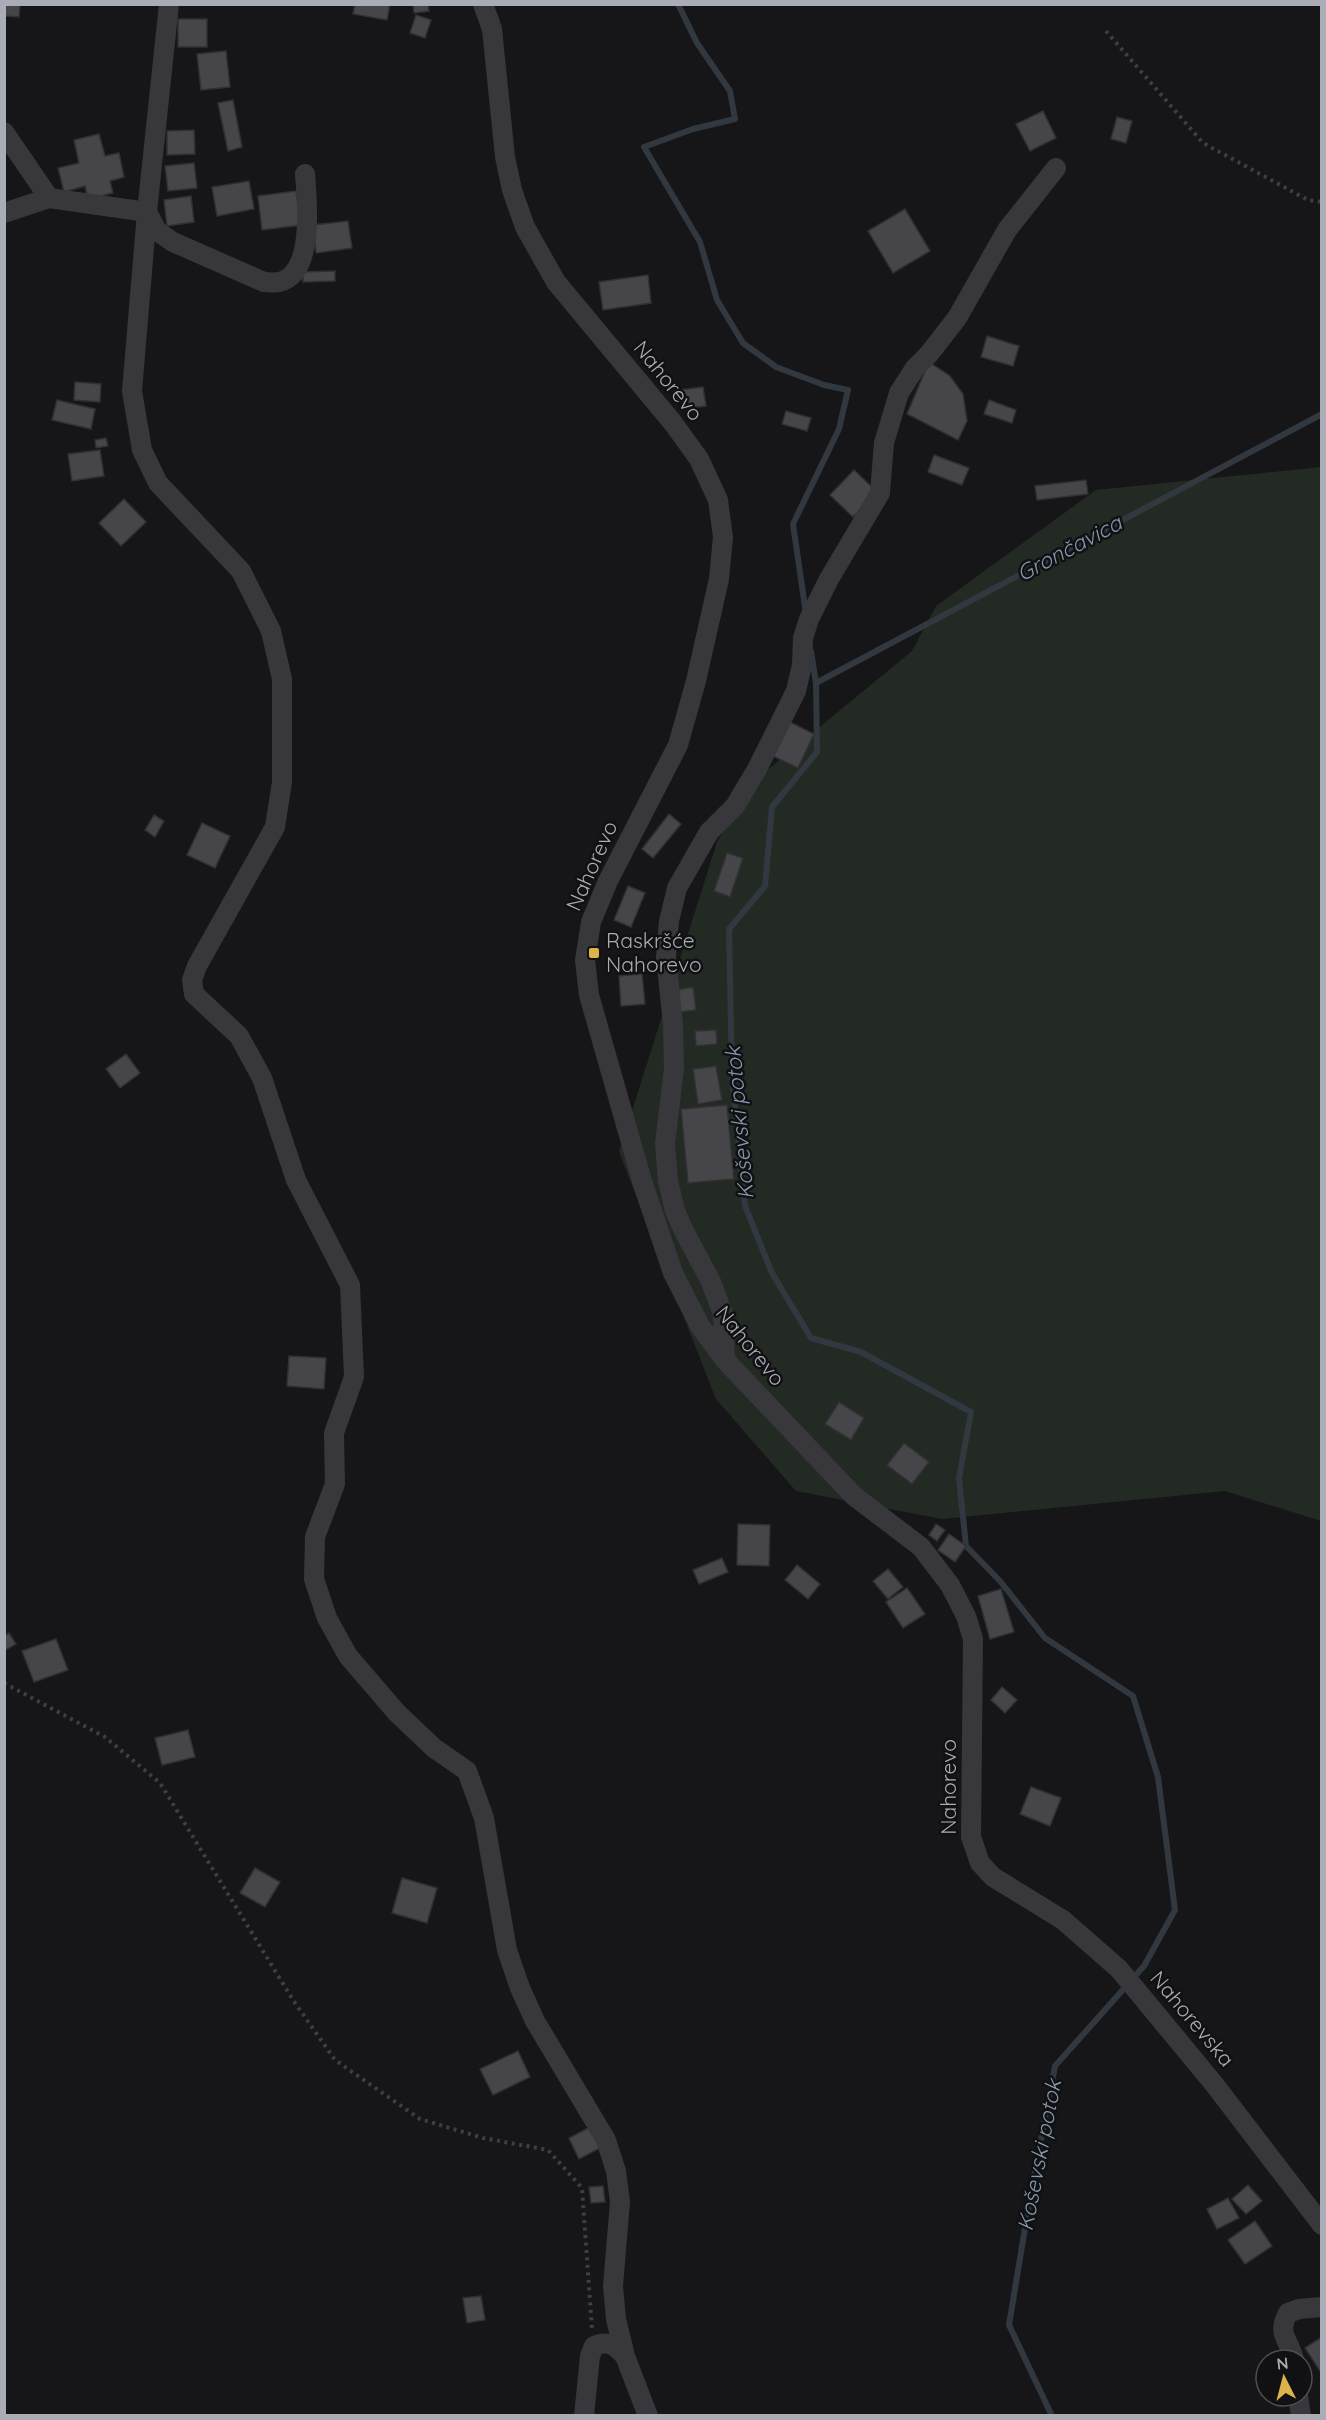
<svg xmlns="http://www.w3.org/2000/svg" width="1326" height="2420" font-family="Quicksand,sans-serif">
	<rect width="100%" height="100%" fill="#161618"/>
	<path fill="#232a24" d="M1321 467V1521L1225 1491 942 1519 796 1491 716 1399 619 1152 717 842 754 781 912 651 936 606 1096 490Z"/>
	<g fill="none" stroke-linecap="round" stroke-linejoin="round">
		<g stroke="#31383f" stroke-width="6">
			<path d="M678 4 697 43 730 91 735 119 693 129 644 147 700 242 717 300 743 343 776 367 824 385 848 390 839 429 793 524 806 614"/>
			<path d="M811 651 816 683 817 752 772 807 765 886 729 929 732 1078 745 1206 772 1273 811 1338 861 1352 971 1412 959 1478 966 1546 1000 1581 1045 1638 1133 1696 1158 1777 1175 1910 1144 1966 1055 2066 1029 2204 1009 2325 1052 2416"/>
			<path d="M816 683 1322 414"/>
		</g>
	</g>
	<g fill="#46464a" stroke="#313134" stroke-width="1.5">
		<path d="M4 4H20L19 17 4 16Z"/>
		<path d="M355 4H390L387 20 353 14Z"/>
		<path d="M413 4H428L429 11 414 13Z"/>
		<path d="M416 15 431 20 425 38 410 33Z"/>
		<rect x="178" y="19" width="29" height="28"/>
		<path d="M226 51 230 87 201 90 197 54Z"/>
		<path d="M233 100 242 147 228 151 218 103Z"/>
		<path d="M1043 111 1056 138 1030 151 1016 124Z"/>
		<path d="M1117 117 1132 121 1126 143 1111 139Z"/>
		<path d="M194 130 195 154 167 155V131Z"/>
		<path d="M99 134 105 156 119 153 124 177 110 181 113 193 88 199 85 186 64 192 58 168 79 163 74 140Z"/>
		<path d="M194 163 197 188 168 191 165 166Z"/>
		<path d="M249 181 254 209 217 216 212 187Z"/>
		<path d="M296 191 301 225 262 230 258 196Z"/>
		<path d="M191 196 194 222 167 226 164 200Z"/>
		<path d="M905 209 930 251 893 273 868 231Z"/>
		<path d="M348 221 352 248 316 253 313 225Z"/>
		<path d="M335 271V281L303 282V272Z"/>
		<path d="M648 275 651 303 603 310 599 282Z"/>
		<path d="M987 336 1019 346 1013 366 981 357Z"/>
		<path d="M929 362 950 376 963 394 967 421 958 440 907 414Z"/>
		<path d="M75 382 101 384 100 402 74 400Z"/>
		<path d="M703 387 706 406 683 409 680 390Z"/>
		<path d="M57 400 95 409 91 429 52 420Z"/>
		<path d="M989 400 1016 410 1012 423 984 414Z"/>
		<path d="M786 411 811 418 807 431 782 424Z"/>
		<path d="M106 438 108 446 96 448 95 440Z"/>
		<path d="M100 450 104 476 72 481 68 454Z"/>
		<path d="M934 455 969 468 962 485 928 472Z"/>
		<path d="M854 470 877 492 853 517 830 495Z"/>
		<path d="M1086 480 1088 494 1037 500 1035 486Z"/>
		<path d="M124 499 146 522 121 546 99 523Z"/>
		<path d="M790 722 814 734 798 768 773 756Z"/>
		<path d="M669 814 681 824 653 858 642 849Z"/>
		<path d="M154 815 164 821 155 837 145 830Z"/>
		<path d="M202 823 230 836 215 868 187 855Z"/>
		<path d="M727 853 743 858 730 897 714 891Z"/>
		<path d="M628 886 645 893 631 927 614 920Z"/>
		<path d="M642 974 645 1004 621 1006 619 976Z"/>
		<path d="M693 987 696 1010 680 1012 676 990Z"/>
		<path d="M716 1030 717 1044 696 1046 695 1031Z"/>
		<path d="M126 1054 140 1073 120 1088 106 1069Z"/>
		<path d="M716 1066 722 1100 698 1104 693 1069Z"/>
		<path d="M727 1105 734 1179 688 1183 681 1109Z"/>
		<path d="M289 1356 326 1358 324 1389 287 1386Z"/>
		<path d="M839 1402 864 1418 851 1440 825 1424Z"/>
		<path d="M904 1443 929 1462 912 1484 887 1465Z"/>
		<path d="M738 1524 770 1525 769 1566 737 1565Z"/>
		<path d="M936 1524 945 1530 937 1541 929 1535Z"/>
		<path d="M949 1534 966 1546 955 1562 938 1550Z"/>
		<path d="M722 1558 728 1572 699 1584 693 1570Z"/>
		<path d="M797 1565 820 1584 808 1599 785 1580Z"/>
		<path d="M888 1569 903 1587 888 1599 873 1581Z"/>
		<path d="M907 1588 925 1614 903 1628 886 1602Z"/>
		<path d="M1001 1589 1014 1632 990 1639 978 1596Z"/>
		<path d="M9 1633 16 1644 4 1651V1636Z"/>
		<path d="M56 1639 68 1670 34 1682 22 1651Z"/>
		<path d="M1002 1687 1017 1700 1005 1713 991 1700Z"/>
		<path d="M188 1730 195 1757 162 1765 155 1738Z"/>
		<path d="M1031 1787 1061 1798 1050 1826 1020 1814Z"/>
		<path d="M255 1868 280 1882 265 1907 240 1893Z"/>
		<path d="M402 1878 437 1888 427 1923 392 1913Z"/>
		<path d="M518 2051 530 2077 493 2095 480 2069Z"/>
		<path d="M590 2127 600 2148 579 2159 569 2138Z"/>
		<path d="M1248 2185 1262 2201 1246 2214 1232 2199Z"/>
		<path d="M603 2186 605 2202 591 2203 589 2187Z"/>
		<path d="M1228 2198 1239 2218 1217 2229 1207 2209Z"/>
		<path d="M1255 2221 1272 2246 1245 2264 1228 2240Z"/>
		<path d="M481 2296 485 2320 467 2323 463 2298Z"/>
		<path d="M1322 2337V2374L1305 2348Z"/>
	</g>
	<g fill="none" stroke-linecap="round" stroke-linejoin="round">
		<g stroke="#3e3f43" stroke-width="4" stroke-dasharray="3 4.5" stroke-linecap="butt">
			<path d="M1106 31 1203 143 1308 200 1322 202"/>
			<path d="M4 1683 105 1737 160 1783 293 2000 335 2060 420 2119 483 2138 548 2150 582 2188 592 2329"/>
		</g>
		<g stroke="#38383c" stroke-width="20">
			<path d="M169 4 147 212 132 391 142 450 158 483 241 571 271 631 282 679V782L275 827 197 966 192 980 194 994 239 1036 262 1078 296 1180 350 1285 354 1377 334 1433 335 1484 315 1537 314 1579 327 1618 348 1656 397 1713 434 1748 467 1771 484 1818 507 1950 520 1988 535 2021 606 2140 616 2171 620 2202 613 2286 616 2319 625 2356 648 2416"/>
			<path d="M483 4 492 29 505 157 512 190 525 227 556 282 673 423 699 459 718 500 723 537 719 579 696 681 678 745 608 881 591 922 585 960 589 995 642 1181 673 1273 700 1326 725 1360 854 1496 921 1547 950 1585 966 1616 973 1639 971 1837 980 1863 993 1877 1063 1920 1119 1969 1214 2084 1322 2225"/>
			<path d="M4 132 49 198"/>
			<path d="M4 213 49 198 147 212 157 231 173 242 264 282C269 282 275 283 279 282 315 274 307 201 305 174"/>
			<path d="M725 1360 723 1314 711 1282 684 1231 675 1211 668 1181 665 1144 674 1068 673 1024 666 957 669 921 677 888 709 832 735 806 757 769 796 691 802 665 803 638 809 619 829 579 880 493 884 443 899 393 915 368 929 354 957 318 1007 230 1056 168"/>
			<path d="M1294 2360C1290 2340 1276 2335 1288 2313L1299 2309 1322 2307"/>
			<path d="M1298 2396 1301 2416"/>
			<path d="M584 2416 590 2356 594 2346C609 2340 614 2345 625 2356"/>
		</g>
	</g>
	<rect fill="#dcb24a" stroke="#111113" stroke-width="2" x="588" y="947" width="12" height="12" rx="3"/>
	<g text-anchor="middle" stroke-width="5" stroke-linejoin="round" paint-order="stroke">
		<g font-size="21" fill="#aaadb6" stroke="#111113">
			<text transform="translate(668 381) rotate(51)" y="7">Nahorevo</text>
			<text transform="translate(592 866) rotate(-66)" y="7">Nahorevo</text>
			<text transform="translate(750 1346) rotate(51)" y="7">Nahorevo</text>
			<text transform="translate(949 1787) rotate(-90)" y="7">Nahorevo</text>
			<text transform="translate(1192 2019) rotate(50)" y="7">Nahorevska</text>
		</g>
		<g font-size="21" fill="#aaadb6" stroke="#111113" text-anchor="start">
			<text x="606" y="948">Raskršće<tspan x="606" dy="24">Nahorevo</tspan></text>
		</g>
		<g font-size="22" font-style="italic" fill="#8598ad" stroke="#111113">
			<text transform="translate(1069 548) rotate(-28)" y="8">Grončavica</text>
			<text transform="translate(739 1123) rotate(-95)" y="8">Koševski potok</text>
			<text transform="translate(1039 2155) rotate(-79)" y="8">Koševski potok</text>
		</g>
	</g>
	<rect width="1326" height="2420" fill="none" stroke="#aaadb6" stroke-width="12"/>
	<g transform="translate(1284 2378) rotate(354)"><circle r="28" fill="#111113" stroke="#4e4f54" stroke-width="1.5"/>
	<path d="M0-4.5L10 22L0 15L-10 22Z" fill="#dcb24a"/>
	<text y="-9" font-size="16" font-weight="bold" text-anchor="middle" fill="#aaadb6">N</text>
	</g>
</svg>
